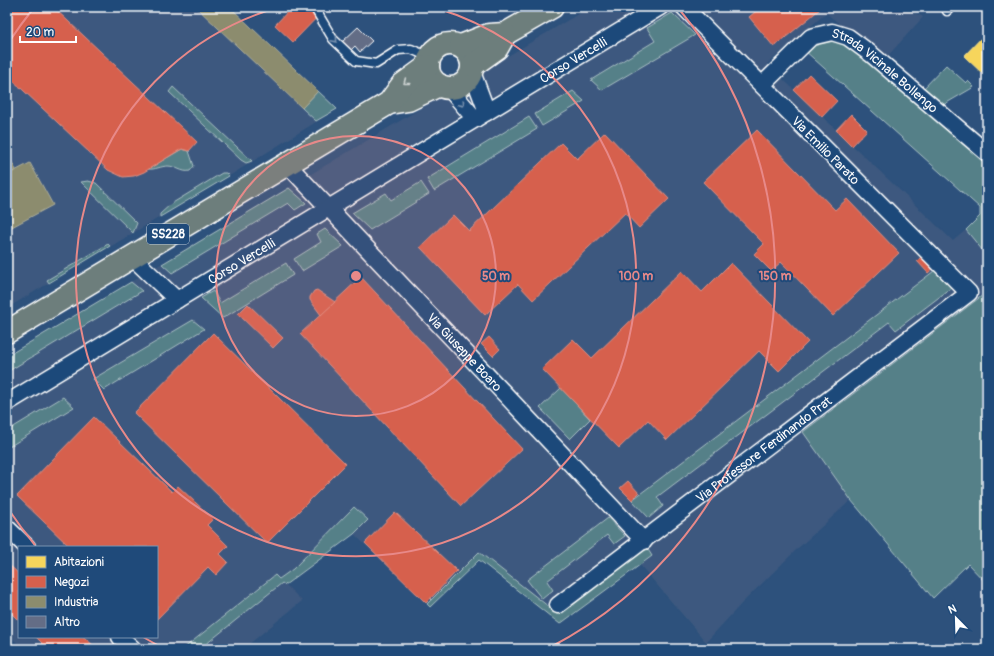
<svg xmlns="http://www.w3.org/2000/svg" width="994" height="656" font-family="Pangolin,sans-serif">
	<rect width="100%" height="100%" fill="#2d517c"/>
	<filter id="ink" filterUnits="userSpaceOnUse"><feTurbulence type="fractalNoise" baseFrequency=".025" numOctaves="2"/><feDisplacementMap in="SourceGraphic" scale="8" xChannelSelector="R" yChannelSelector="G"/><feConvolveMatrix kernelMatrix="1 2 1 2 8 2 1 2 1" color-interpolation-filters="sRGB"/></filter>
	<g filter="url(#ink)">
		<g fill="#3e597f" fill-rule="evenodd">
			<path d="M7 7H230L337 109 229 176 7 308Z"/>
			<path d="M590 7H718L721 10 724 7H903L923 17 884 60 826 13 767 64 953 241 966 230 987 256V292L804 431 851 500 797 549 743 602 706 642 640 565 652 556 647 548 558 614 479 552 427 604 354 534 285 584 302 601 243 649H23L7 633V356ZM19 547H157V637H19Z"/>
		</g>
		<g fill="#548088" stroke="#aac0c4">
			<path d="M672 13 695 35 602 90 591 80 655 41 647 28Z"/>
			<path d="M827 39 851 45 987 159V256L966 230 980 216V208L804 50 807 46Z"/>
			<path d="M946 65 966 83 968 81 974 87 943 105 922 90Z"/>
			<path d="M173 87 252 161 246 163 241 160 169 92Z"/>
			<path d="M318 91 337 109 316 121 302 108Z"/>
			<path d="M573 91 584 101 542 126 535 114Z"/>
			<path d="M529 117 537 129 434 191 427 179Z"/>
			<path d="M182 149 189 151 194 166 190 171C182 173 176 166 168 166 161 166 155 170 148 169Z"/>
			<path d="M222 173H226L229 176 160 217V214L171 204Z"/>
			<path d="M88 181 96 183 137 223 133 233 81 182Z"/>
			<path d="M421 182 429 194 370 230 352 213 386 193 391 200Z"/>
			<path d="M289 188 306 203 295 210 288 203 172 273 162 264Z"/>
			<path d="M325 229 343 246 302 271 294 259 321 242 317 234Z"/>
			<path d="M108 244 110 246 49 283 47 280Z"/>
			<path d="M286 263 293 275 223 318 201 298 213 291 220 303Z"/>
			<path d="M938 268 955 285 896 330 889 322 657 497 663 506 649 518 632 500Z"/>
			<path d="M131 282 142 291 7 372V356Z"/>
			<path d="M987 292V584L968 564 933 598 851 500 803 432Z"/>
			<path d="M193 320 204 329 104 390 93 379Z"/>
			<path d="M561 388 590 419 570 439 540 408Z"/>
			<path d="M63 397 74 407 7 448V431Z"/>
			<path d="M354 507 368 520 354 534 285 585 282 583 200 649H183L275 575 279 579 293 569Z"/>
			<path d="M608 518 625 536 614 544 607 535 547 581 553 590 542 599 527 580Z"/>
			<path d="M647 548 652 556 560 624 479 560 430 607 427 604 479 552 558 614Z"/>
		</g>
		<path fill="#f6d55c" stroke="#f9e28d" d="M987 32V72L984 75 964 56Z"/>
		<g fill="#d6604d" stroke="#e29082">
			<path d="M7 7H53L197 142 189 151 182 149 178 151 144 172 134 176 123 177 108 170 7 75Z"/>
			<path d="M292 7H327L293 42 275 25Z"/>
			<path d="M761 7H819L820 9 774 47 749 17Z"/>
			<path d="M809 74 837 101 822 117 794 90Z"/>
			<path d="M851 114 867 130 852 146 836 130Z"/>
			<path d="M757 130 835 210 847 199 899 253 833 316 781 262 771 271 754 254 764 244 703 182Z"/>
			<path d="M605 132 669 199 639 228 625 213 533 300 518 284 485 315 420 247 453 215 469 231 561 143 577 159Z"/>
			<path d="M924 254 936 266 928 273 917 261Z"/>
			<path d="M731 263 808 342 779 371 759 351 667 440 648 420 619 448 542 369 573 339 592 358 682 271 702 292Z"/>
			<path d="M361 277 522 449 461 506 300 334Z"/>
			<path d="M317 290 335 302 321 315 310 300V297L314 291Z"/>
			<path d="M248 304 283 338 273 348 238 314Z"/>
			<path d="M213 333 346 464 267 543 134 413Z"/>
			<path d="M489 337 500 349 493 356 481 344Z"/>
			<path d="M94 417 172 492 178 486 213 519 207 525 228 546 220 554 228 562 216 575 208 567 157 619V547H70L17 496Z"/>
			<path d="M628 481 639 493 632 500 620 488Z"/>
			<path d="M395 512 457 571 426 603 365 543Z"/>
			<path d="M7 563 19 574V621L7 609Z"/>
			<path d="M36 637H84L97 649H48Z"/>
		</g>
		<g fill="#8c8c6e" stroke="#aeae9a">
			<path d="M196 7H230L318 91 302 108Z"/>
			<path d="M7 153 16 170 7 175Z"/>
			<path d="M30 163 53 205 8 229 7 227V175Z"/>
		</g>
		<path fill="#646d86" stroke="#fff" d="M358 27 372 41 360 52 355 46 350 51 342 42Z"/>
		<g fill="none" stroke-linecap="round" stroke-linejoin="round">
			<g stroke="#fff" stroke-width="11">
				<g id="service">
					<path d="M314 7 333 39 356 61 376 64 398 50 411 49 429 57"/>
					<path d="M947 11 951 7"/>
				</g>
			</g>
			<g stroke="#fff" stroke-width="19">
				<g id="minor">
					<path d="M472 72 487 112"/>
					<path id="s1" d="M762 85 811 37 832 32 848 37 871 54 987 153"/>
					<path d="M449 88 475 119"/>
					<path id="s2" d="M286 163 644 541"/>
					<path d="M131 256 177 300"/>
					<path id="s3" d="M7 403 660 7"/>
					<path d="M7 528 27 547"/>
					<path id="s4" d="M558 605 969 293 684 7"/>
					<path d="M120 637 133 649"/>
				</g>
			</g>
			<g stroke="#fff" stroke-width="25">
				<g id="primary">
					<circle cx="450" cy="66" r="22"/>
					<path d="M461 46 489 35 505 34 552 7"/>
					<path d="M473 65 497 48 505 34"/>
					<path d="M389 103 408 100 439 85"/>
					<path d="M7 332 389 103 402 85 428 66"/>
				</g>
			</g>
			<use href="#service" stroke="#1f4a7a" stroke-width="8"/>
			<use href="#minor" stroke="#1f4a7a" stroke-width="16"/>
			<use href="#primary" stroke="#6d7e7c" stroke-width="22"/>
		</g>
		<defs><path id="oneway-chevron" d="M-2-3.5L2.5 0L-2 3.5" fill="none" stroke-width="1.6" stroke-linecap="round" stroke-linejoin="round"/></defs>
		<g stroke="#7992af">
			<use href="#oneway-chevron" transform="translate(335 40) rotate(49)"/>
			<use href="#oneway-chevron" transform="translate(462 104) rotate(49)"/>
		</g>
		<use stroke="#ccd2d1" href="#oneway-chevron" transform="translate(406 82) rotate(142)"/>
	</g>
	<circle cx="356" cy="276" r="140" fill="#e88989" fill-opacity=".12"/>
	<g fill="none" stroke="#e88989" stroke-width="2">
		<circle cx="356" cy="276" r="140"/>
		<path d="M436 8A280 280 0 1 1 276 8"/>
		<path d="M163 648A419 419 0 0 1 143 637M35 545A419 419 0 0 1 9 510M9 42A419 419 0 0 1 33 9M679 9A419 419 0 0 1 549 648"/>
	</g>
	<g text-anchor="middle" stroke-width="4" stroke-linejoin="round" paint-order="stroke">
		<rect fill="#1f4a7a" stroke="#bcc9d7" stroke-width="1" x="147" y="224" width="42" height="20" rx="3"/>
		<g font-size="12" font-weight="bold" fill="#fff">
			<text x="168" y="238">SS228</text>
		</g>
		<g font-size="13" fill="#fff" stroke="#1f4a7a">
			<text dy="5" stroke="none"><textPath href="#s3" startOffset="662">Corso Vercelli</textPath></text>
			<text dy="5" stroke="none"><textPath href="#s1" startOffset="156">Strada Vicinale Bollengo</textPath></text>
			<text transform="translate(826 150) rotate(45)" y="5">Via Emilio Parato</text>
			<text dy="5" stroke="none"><textPath href="#s3" startOffset="274">Corso Vercelli</textPath></text>
			<text dy="5" stroke="none"><textPath href="#s2" startOffset="260">Via Giuseppe Boaro</textPath></text>
			<text dy="5" stroke="none"><textPath href="#s4" startOffset="258">Via Professore Ferdinando Prat</textPath></text>
		</g>
	</g>
	<circle cx="356" cy="276" r="6" fill="#e88989" stroke="#1f4a7a" stroke-width="2"/>
	<g font-size="12" text-anchor="middle" font-weight="bold" fill="#e88989" stroke="#1f4a7a" stroke-width="4" stroke-linejoin="round" paint-order="stroke">
		<text x="496" y="280">50 m</text>
		<text x="636" y="280">100 m</text>
		<text x="775" y="280">150 m</text>
	</g>
	<rect width="994" height="656" fill="none" stroke="#1f4a7a" stroke-width="24"/>
	<rect x="12" y="12" width="970" height="632" fill="none" stroke="#fff" stroke-width="1.5" filter="url(#ink)"/>
	<rect x="18" y="546" width="140" height="92" fill="#1f4a7a" stroke="#7992af"/>
	<rect x="26" y="556" width="20" height="12" fill="#f6d55c" stroke="#7992af"/>
	<text x="54" y="566" font-size="12" fill="#ffffff">Abitazioni</text>
	<rect x="26" y="576" width="20" height="12" fill="#d6604d" stroke="#7992af"/>
	<text x="54" y="586" font-size="12" fill="#ffffff">Negozi</text>
	<rect x="26" y="596" width="20" height="12" fill="#8c8c6e" stroke="#7992af"/>
	<text x="54" y="606" font-size="12" fill="#ffffff">Industria</text>
	<rect x="26" y="616" width="20" height="12" fill="#646d86" stroke="#7992af"/>
	<text x="54" y="626" font-size="12" fill="#ffffff">Altro</text>
	<g transform="translate(956 618) rotate(337)" stroke="#1f4a7a" stroke-width="3" paint-order="stroke">
	<path d="M0-3L7 15L0 10L-7 15Z" fill="#ffffff"/>
	<text y="-6" font-size="11" font-weight="bold" text-anchor="middle" fill="#ffffff">N</text>
	</g>
	<path d="M20 36v6h56v-6" fill="none" stroke="#ffffff" stroke-width="2"/>
	<text x="26" y="36" font-size="12" fill="#ffffff" stroke="#1f4a7a" stroke-width="3" paint-order="stroke">20 m</text>
</svg>
